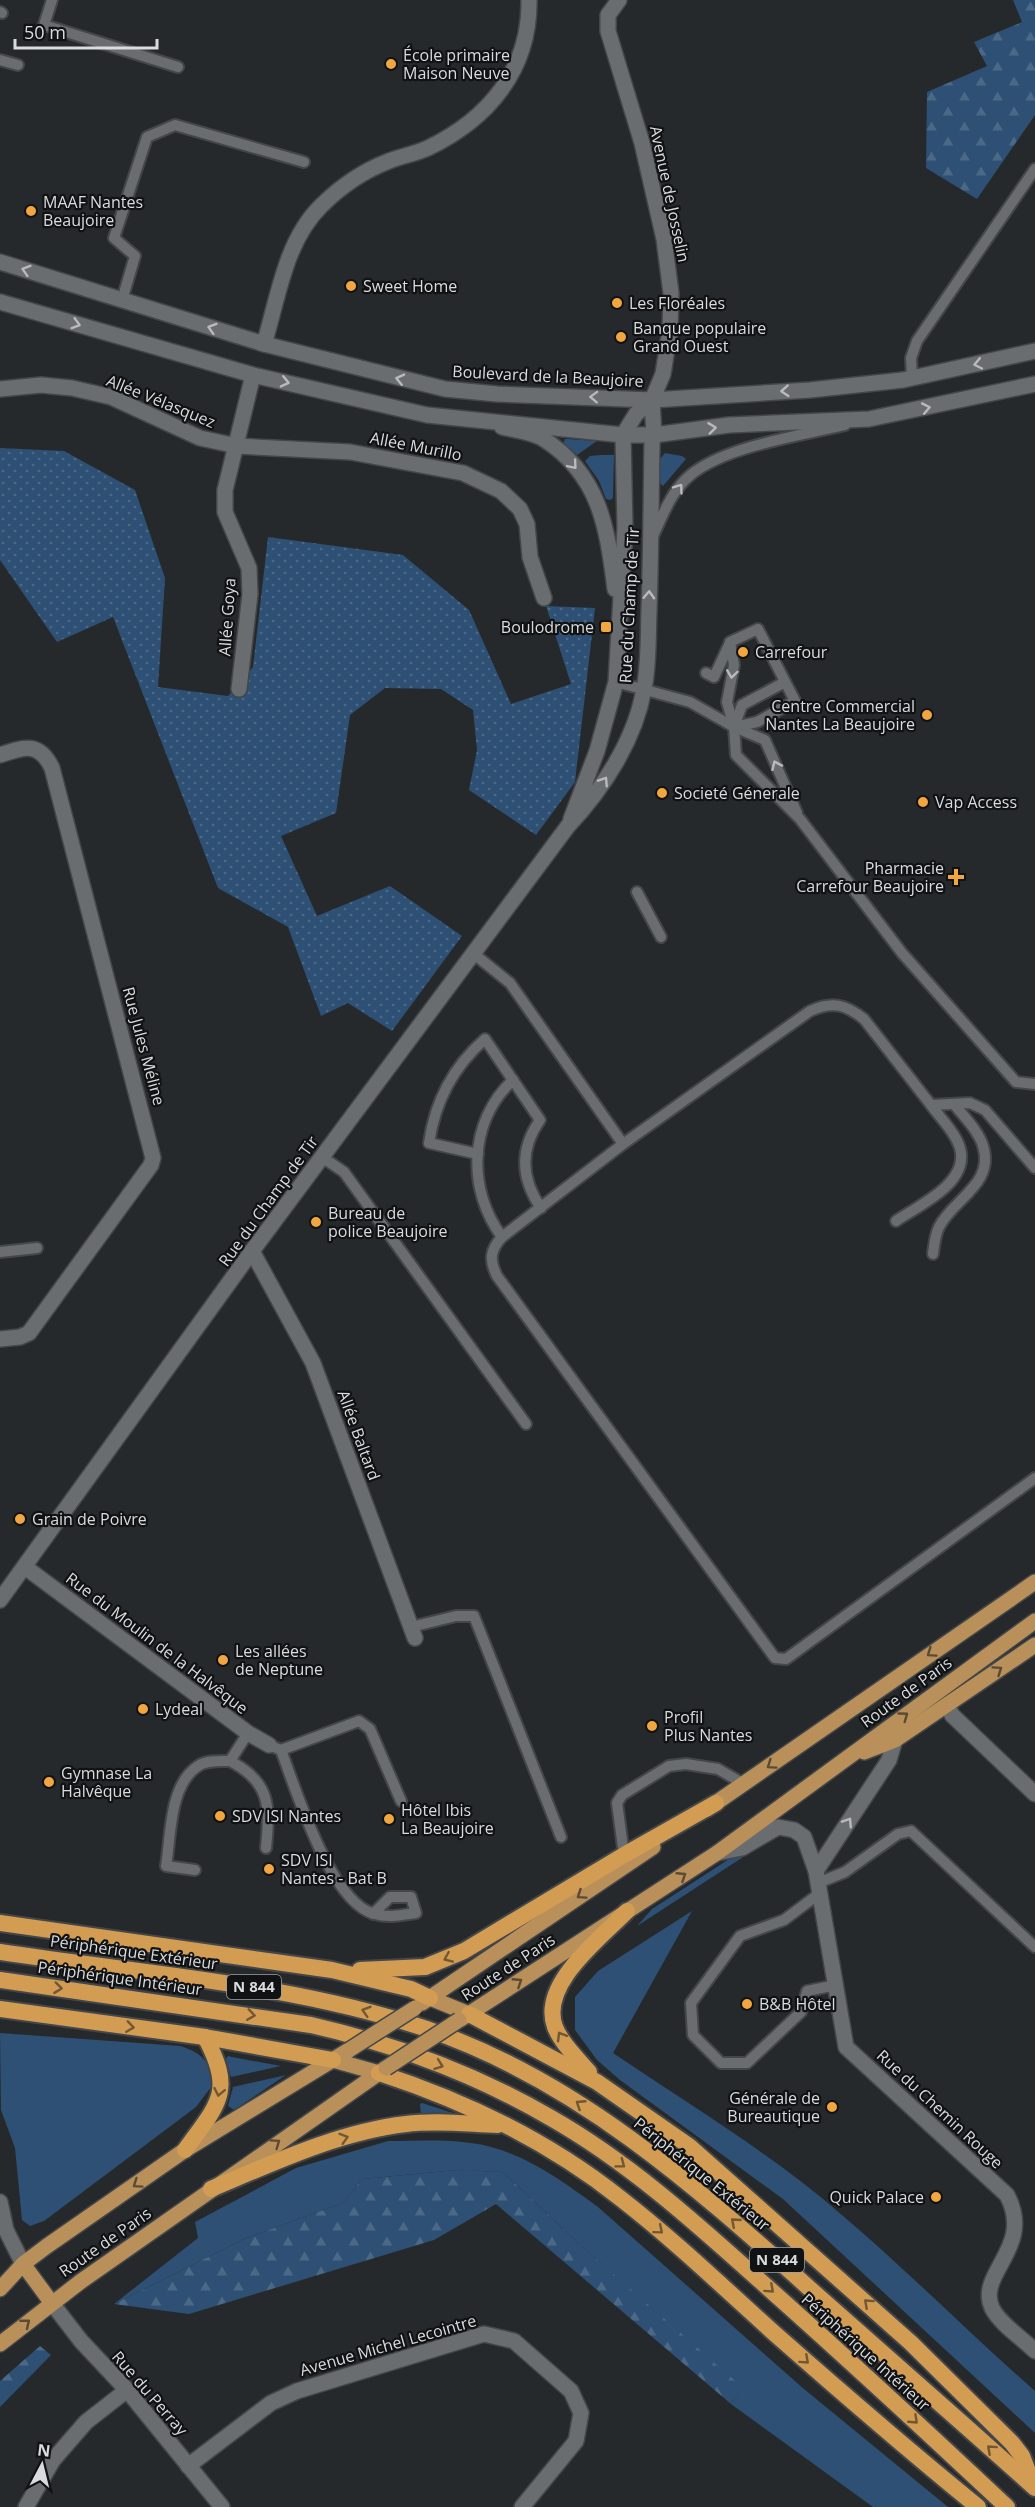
<svg xmlns="http://www.w3.org/2000/svg" width="1035" height="2507" font-family="'Open Sans',sans-serif">
	<defs>
		<pattern id="forest-firs" width="22" height="20" patternUnits="userSpaceOnUse" patternTransform="scale(1.5)"><rect width="22" height="20" fill="#2d5074"/><path d="M5 1l3.5 6h-7zM16 11l3.5 6h-7z" fill="#4b6987"/></pattern>
		<pattern id="garden-dots" width="8" height="8" patternUnits="userSpaceOnUse" patternTransform="scale(1.5)"><rect width="8" height="8" fill="#2d5074"/><path d="M2 2h.1M6 6h.1" fill="none" stroke="#4b6987" stroke-width="1.8" stroke-linecap="round"/></pattern>
	</defs>
	<rect width="100%" height="100%" fill="#26292c"/>
	<g fill="#2d5074">
		<path d="M565 439H568L597 441 577 455 563 444Z"/>
		<path d="M665 453 682 456 686 459 663 486 660 483V459Z"/>
		<path d="M601 455H614L613 498 610 500 606 499 599 481 585 461 590 456Z"/>
		<path d="M768 1834 777 1835 637 1926 652 1909Z"/>
		<path d="M692 1911 613 2053C690 2105 772 2154 843 2216 909 2272 970 2334 1035 2391V2433L783 2199 620 2080 597 2060 575 2030V1997L598 1971Z"/>
		<path d="M0 2033 180 2046C202 2053 208 2060 215 2082L196 2107 44 2221 30 2226 22 2220 15 2148 1 2110Z"/>
		<path d="M228 2056 232 2057 281 2066 231 2077 226 2059Z"/>
		<path d="M286 2075 234 2110 228 2106 233 2087Z"/>
		<path d="M422 2103 462 2116 421 2115 420 2104Z"/>
		<path d="M388 2141C415 2141 444 2139 471 2143 519 2149 560 2179 598 2207L804 2389 948 2507H873L731 2404 741 2388 575 2240 503 2172 457 2170 362 2179 343 2203 244 2239 114 2304 198 2238 195 2222 296 2168Z"/>
	</g>
	<g fill="url(#forest-firs)">
		<path d="M1013 0H1035V115L977 199 926 168 927 92 987 66 974 42 1022 22Z"/>
		<path d="M457 2170 503 2172 575 2240 742 2387 731 2404 496 2204 434 2240 189 2314 114 2304 244 2239 343 2203 362 2179Z"/>
		<path d="M40 2346 51 2355 0 2407V2381Z"/>
	</g>
	<path fill="url(#garden-dots)" d="M0 448 64 451 135 490 165 578 158 687 228 696 253 667 268 537 403 555 469 610 511 704 571 684 546 606 595 608 575 782 536 835 469 790 477 750 473 710 441 689 385 688 350 715 336 813 281 836 317 916 390 886 462 936 392 1031 348 1003 321 1016 288 927 218 888 113 617 57 642 0 560Z"/>
	<g fill="none" stroke-linecap="round" stroke-linejoin="round">
		<g stroke="#444648" stroke-width="14">
			<g id="service">
				<path d="M52 0 44 25 178 67"/>
				<path d="M0 12 2 13"/>
				<path d="M0 60 18 65"/>
				<path d="M122 300 135 256 114 238 147 137 175 125 304 162"/>
				<path d="M912 377 911 358 917 341 1035 169"/>
				<path d="M653 536C662 517 670 495 685 480 717 447 800 436 845 425"/>
				<path d="M706 673 714 677 730 643"/>
				<path d="M616 682 690 702 734 727 765 740 797 813"/>
				<path d="M734 727 757 722 795 701 758 629 730 642 734 665 727 702 734 727 736 755 800 819 902 953 1016 1082 1035 1084"/>
				<path d="M734 727 742 705 785 682"/>
				<path d="M637 892 661 937"/>
				<path d="M474 954 510 983 623 1144"/>
				<path d="M478 1154 429 1143C435 1101 454 1066 485 1039L540 1120C519 1150 521 1179 541 1208"/>
				<path d="M322 1157 344 1172 526 1424"/>
				<path d="M1035 1168 985 1110 970 1103 931 1105 864 1019C845 1004 832 1001 810 1011L623 1144 502 1237C490 1250 489 1260 497 1276L775 1658 786 1659 1035 1478"/>
				<path d="M896 1221C918 1206 965 1185 961 1153 959 1136 941 1119 931 1105"/>
				<path d="M502 1237C467 1190 468 1122 513 1080"/>
				<path d="M0 1252 37 1248"/>
				<path d="M933 1254C934 1245 935 1235 939 1227 953 1199 995 1184 983 1146 978 1130 964 1117 954 1104"/>
				<path d="M411 1627 456 1616H474L561 1837"/>
				<path d="M248 1733 230 1761C271 1782 270 1807 266 1848"/>
				<path d="M269 1745 281 1750C296 1790 331 1904 375 1914 388 1918 402 1915 416 1913L411 1897H390L373 1914"/>
				<path d="M281 1750 359 1721 370 1729 401 1801"/>
				<path d="M624 1855 617 1803 622 1795 669 1766 686 1764 718 1769 744 1784"/>
				<path d="M195 1870 166 1866C171 1836 169 1785 198 1766 206 1760 220 1761 230 1761"/>
				<path d="M818 1883 845 1872 898 1834 911 1831 1035 1947"/>
				<path d="M820 1893 784 1920 740 1936 691 2003 693 2035 721 2063H747L801 2012 807 1991 836 1985"/>
			</g>
		</g>
		<g stroke="#444648" stroke-width="18">
			<g id="minor">
				<path d="M264 344C278 299 285 241 321 206 340 187 363 171 389 161 401 156 415 154 428 148 488 119 530 70 529 0"/>
				<path d="M0 389 41 385 72 388 111 397 200 438 237 446 350 452 463 473 501 491 520 509 527 524 530 557 544 598"/>
				<path d="M502 427C515 430 531 432 542 438 600 474 607 527 615 589"/>
				<path d="M239 689 250 594 249 568 225 512V490L253 375"/>
				<path d="M0 755C24 747 39 741 52 768L153 1158 151 1165 29 1333 20 1337 0 1339"/>
				<path d="M571 819 597 751 616 682 625 528 623 435 636 414 652 400 663 374 670 330 671 293 664 239 642 143 608 31V15L619 0"/>
				<path d="M252 1251 313 1363 415 1638"/>
				<path d="M25 1567 248 1733 269 1745"/>
				<path d="M0 1600 252 1251 568 826C603 789 635 740 644 689 649 664 648 637 649 611 651 555 651 499 652 443L654 435 652 400"/>
				<path d="M947 1705 952 1715 1035 1794"/>
				<path d="M717 1853 742 1848 778 1827 794 1830 804 1837 816 1871 846 2047 1007 2195C1035 2248 976 2273 992 2308 1000 2324 1022 2338 1035 2351"/>
				<path d="M816 1871 889 1760 895 1740"/>
				<path d="M0 2202 6 2230 23 2264"/>
				<path d="M51 2302 81 2341 127 2390 222 2507"/>
				<path d="M188 2466 271 2403 297 2391 484 2334 514 2341 571 2391 581 2413 576 2441 522 2507"/>
				<path d="M26 2507 53 2460 86 2422 127 2390"/>
			</g>
		</g>
		<g stroke="#444648" stroke-width="18">
			<g id="secondary">
				<path d="M0 262 264 344 445 389 497 394 652 400 810 390 903 380 1035 351"/>
				<path d="M0 302 253 375 427 415 623 435H654L729 425 869 419 1035 384"/>
			</g>
		</g>
		<g stroke="#444648" stroke-width="18">
			<g id="primary">
				<path d="M864 1752 895 1740 1035 1645"/>
				<path d="M707 1809 1035 1582"/>
				<path d="M430 1998 469 2014"/>
				<path d="M422 2003 653 1847"/>
				<path d="M461 2019 717 1853 1035 1621"/>
				<path d="M333 2060 379 2073"/>
				<path d="M23 2264 51 2302"/>
				<path d="M0 2289 23 2264 47 2246 185 2150 349 2050"/>
				<path d="M0 2344 80 2282 386 2068"/>
			</g>
		</g>
		<g stroke="#444648" stroke-width="20">
			<g id="trunk">
				<path d="M0 1923 332 1970 411 1989 430 1998"/>
				<path d="M0 1952C143 1974 289 1983 427 2029 576 2080 694 2185 809 2288 885 2355 960 2421 1035 2488"/>
				<path d="M360 1970 425 1967 464 1951 624 1855 716 1803"/>
				<path d="M0 1980 311 2025C394 2044 477 2075 551 2118 630 2163 698 2225 766 2286 847 2358 927 2432 1007 2507"/>
				<path d="M0 2009 205 2037 333 2060"/>
				<path d="M469 2014 597 2082 689 2146 911 2343 1012 2443 1022 2456 1033 2484"/>
				<path d="M589 2072C577 2058 562 2044 555 2027 539 1984 601 1938 627 1911"/>
				<path d="M379 2073C465 2101 548 2141 620 2198 674 2240 723 2287 774 2333 841 2392 908 2450 978 2507"/>
				<path d="M185 2150C218 2104 235 2092 205 2037"/>
				<path d="M211 2189C273 2163 338 2132 406 2124 436 2120 468 2124 498 2125"/>
			</g>
		</g>
		<use href="#service" stroke="#6a6d70" stroke-width="10"/>
		<use href="#minor" stroke="#6a6d70" stroke-width="15"/>
		<use href="#secondary" stroke="#6a6d70" stroke-width="15"/>
		<use href="#primary" stroke="#b9905a" stroke-width="15"/>
		<use href="#trunk" stroke="#d39c53" stroke-width="16"/>
		<g stroke="#444648" stroke-width="18" stroke-linecap="butt">
			<g id="primary-bridge">
				<path d="M349 2050 415 2008"/>
				<path d="M386 2068 459 2020"/>
			</g>
		</g>
		<use href="#primary-bridge" stroke="#b9905a" stroke-width="15"/>
	</g>
	<defs><path id="oneway-chevron" d="M-2-3.5L2.5 0L-2 3.5" fill="none" stroke-width="1.6" stroke-linecap="round" stroke-linejoin="round" transform="scale(1.5)"/></defs>
	<g stroke="#b8babc">
		<use href="#oneway-chevron" transform="translate(26 270) rotate(-163)"/>
		<use href="#oneway-chevron" transform="translate(76 324) rotate(16)"/>
		<use href="#oneway-chevron" transform="translate(212 328) rotate(-163)"/>
		<use href="#oneway-chevron" transform="translate(978 364) rotate(168)"/>
		<use href="#oneway-chevron" transform="translate(400 379) rotate(-167)"/>
		<use href="#oneway-chevron" transform="translate(285 382) rotate(13)"/>
		<use href="#oneway-chevron" transform="translate(785 391) rotate(176)"/>
		<use href="#oneway-chevron" transform="translate(594 397) rotate(-178)"/>
		<use href="#oneway-chevron" transform="translate(926 408) rotate(-11)"/>
		<use href="#oneway-chevron" transform="translate(712 428) rotate(-7)"/>
		<use href="#oneway-chevron" transform="translate(573 465) rotate(50)"/>
		<use href="#oneway-chevron" transform="translate(679 488) rotate(-54)"/>
		<use href="#oneway-chevron" transform="translate(649 595) rotate(-88)"/>
		<use href="#oneway-chevron" transform="translate(732 674) rotate(98)"/>
		<use href="#oneway-chevron" transform="translate(776 765) rotate(-114)"/>
		<use href="#oneway-chevron" transform="translate(604 781) rotate(-57)"/>
		<use href="#oneway-chevron" transform="translate(848 1822) rotate(-57)"/>
	</g>
	<g stroke="#5c4b33">
		<use href="#oneway-chevron" transform="translate(931 1653) rotate(145)"/>
		<use href="#oneway-chevron" transform="translate(998 1670) rotate(-34)"/>
		<use href="#oneway-chevron" transform="translate(904 1716) rotate(-36)"/>
		<use href="#oneway-chevron" transform="translate(771 1765) rotate(145)"/>
		<use href="#oneway-chevron" transform="translate(682 1876) rotate(-33)"/>
		<use href="#oneway-chevron" transform="translate(581 1895) rotate(146)"/>
		<use href="#oneway-chevron" transform="translate(518 1982) rotate(-33)"/>
		<use href="#oneway-chevron" transform="translate(276 2143) rotate(-35)"/>
		<use href="#oneway-chevron" transform="translate(137 2184) rotate(145)"/>
		<use href="#oneway-chevron" transform="translate(26 2323) rotate(-39)"/>
	</g>
	<g stroke="#725733">
		<use href="#oneway-chevron" transform="translate(448 1958) rotate(157)"/>
		<use href="#oneway-chevron" transform="translate(58 1988) rotate(7)"/>
		<use href="#oneway-chevron" transform="translate(366 2011) rotate(-163)"/>
		<use href="#oneway-chevron" transform="translate(251 2015) rotate(8)"/>
		<use href="#oneway-chevron" transform="translate(130 2027) rotate(8)"/>
		<use href="#oneway-chevron" transform="translate(561 2036) rotate(-121)"/>
		<use href="#oneway-chevron" transform="translate(439 2065) rotate(20)"/>
		<use href="#oneway-chevron" transform="translate(219 2092) rotate(101)"/>
		<use href="#oneway-chevron" transform="translate(580 2104) rotate(-147)"/>
		<use href="#oneway-chevron" transform="translate(344 2138) rotate(-17)"/>
		<use href="#oneway-chevron" transform="translate(621 2164) rotate(37)"/>
		<use href="#oneway-chevron" transform="translate(735 2222) rotate(-139)"/>
		<use href="#oneway-chevron" transform="translate(659 2230) rotate(40)"/>
		<use href="#oneway-chevron" transform="translate(770 2289) rotate(42)"/>
		<use href="#oneway-chevron" transform="translate(868 2303) rotate(-138)"/>
		<use href="#oneway-chevron" transform="translate(805 2360) rotate(42)"/>
		<use href="#oneway-chevron" transform="translate(914 2420) rotate(43)"/>
		<use href="#oneway-chevron" transform="translate(991 2449) rotate(-138)"/>
	</g>
	<g fill="#f1a640" stroke="#101213" stroke-width="2">
		<circle cx="391" cy="64" r="6"/>
		<circle cx="31" cy="211" r="6"/>
		<circle cx="351" cy="286" r="6"/>
		<circle cx="617" cy="303" r="6"/>
		<circle cx="621" cy="337" r="6"/>
		<rect x="600" y="621" width="12" height="12" rx="3"/>
		<circle cx="743" cy="652" r="6"/>
		<circle cx="927" cy="715" r="6"/>
		<circle cx="662" cy="793" r="6"/>
		<circle cx="923" cy="802" r="6"/>
		<path d="M953 868h6v6h6v6h-6v6h-6v-6h-6v-6h6z"/>
		<circle cx="316" cy="1222" r="6"/>
		<circle cx="20" cy="1519" r="6"/>
		<circle cx="223" cy="1660" r="6"/>
		<circle cx="143" cy="1709" r="6"/>
		<circle cx="652" cy="1726" r="6"/>
		<circle cx="49" cy="1782" r="6"/>
		<circle cx="220" cy="1816" r="6"/>
		<circle cx="389" cy="1819" r="6"/>
		<circle cx="269" cy="1869" r="6"/>
		<circle cx="747" cy="2004" r="6"/>
		<circle cx="832" cy="2107" r="6"/>
		<circle cx="936" cy="2197" r="6"/>
	</g>
	<g text-anchor="middle" stroke-width="4.5" stroke-linejoin="round" paint-order="stroke">
		<g fill="#101213" stroke="#9d9fa0" stroke-width="1.5">
			<rect x="227" y="1975" width="54" height="24" rx="4.5"/>
			<rect x="750" y="2248" width="54" height="24" rx="4.5"/>
		</g>
		<g font-size="15" font-weight="bold" fill="#d9dbdd">
			<text x="254" y="1992">N 844</text>
			<text x="777" y="2265">N 844</text>
		</g>
		<g font-size="16" fill="#d9dbdd" stroke="#101213" text-anchor="start">
			<text x="403" y="61">École primaire<tspan x="403" dy="18">Maison Neuve</tspan></text>
			<text x="43" y="208">MAAF Nantes<tspan x="43" dy="18">Beaujoire</tspan></text>
			<text x="363" y="292">Sweet Home</text>
			<text x="629" y="309">Les Floréales</text>
			<text x="633" y="334">Banque populaire<tspan x="633" dy="18">Grand Ouest</tspan></text>
			<text x="594" y="633" text-anchor="end">Boulodrome</text>
			<text x="755" y="658">Carrefour</text>
			<text x="915" y="712" text-anchor="end">Centre Commercial<tspan x="915" dy="18">Nantes La Beaujoire</tspan></text>
			<text x="674" y="799">Societé Génerale</text>
			<text x="935" y="808">Vap Access</text>
			<text x="944" y="874" text-anchor="end">Pharmacie<tspan x="944" dy="18">Carrefour Beaujoire</tspan></text>
			<text x="328" y="1219">Bureau de<tspan x="328" dy="18">police Beaujoire</tspan></text>
			<text x="32" y="1525">Grain de Poivre</text>
			<text x="235" y="1657">Les allées<tspan x="235" dy="18">de Neptune</tspan></text>
			<text x="155" y="1715">Lydeal</text>
			<text x="664" y="1723">Profil<tspan x="664" dy="18">Plus Nantes</tspan></text>
			<text x="61" y="1779">Gymnase La<tspan x="61" dy="18">Halvêque</tspan></text>
			<text x="401" y="1816">Hôtel Ibis<tspan x="401" dy="18">La Beaujoire</tspan></text>
			<text x="232" y="1822">SDV ISI Nantes</text>
			<text x="281" y="1866">SDV ISI<tspan x="281" dy="18">Nantes - Bat B</tspan></text>
			<text x="759" y="2010">B&amp;B Hôtel</text>
			<text x="820" y="2104" text-anchor="end">Générale de<tspan x="820" dy="18">Bureautique</tspan></text>
			<text x="924" y="2203" text-anchor="end">Quick Palace</text>
		</g>
		<g font-size="16" fill="#d9dbdd" stroke="#101213">
			<text transform="translate(670 194) rotate(78)" y="6">Avenue de Josselin</text>
			<text transform="translate(548 376) rotate(3)" y="6">Boulevard de la Beaujoire</text>
			<text transform="translate(161 401) rotate(22)" y="6">Allée Vélasquez</text>
			<text transform="translate(416 446) rotate(11)" y="6">Allée Murillo</text>
			<text transform="translate(629 605) rotate(-87)" y="6">Rue du Champ de Tir</text>
			<text transform="translate(227 617) rotate(-86)" y="6">Allée Goya</text>
			<text transform="translate(144 1046) rotate(75)" y="6">Rue Jules Méline</text>
			<text transform="translate(268 1201) rotate(-54)" y="6">Rue du Champ de Tir</text>
			<text transform="translate(359 1435) rotate(70)" y="6">Allée Baltard</text>
			<text transform="translate(157 1643) rotate(37)" y="6">Rue du Moulin de la Halvêque</text>
			<text transform="translate(906 1692) rotate(-36)" y="6">Route de Paris</text>
			<text transform="translate(134 1952) rotate(8)" y="6">Périphérique Extérieur</text>
			<text transform="translate(508 1967) rotate(-33)" y="6">Route de Paris</text>
			<text transform="translate(120 1978) rotate(8)" y="6">Périphérique Intérieur</text>
			<text transform="translate(940 2109) rotate(43)" y="6">Rue du Chemin Rouge</text>
			<text transform="translate(702 2174) rotate(39)" y="6">Périphérique Extérieur</text>
			<text transform="translate(105 2242) rotate(-35)" y="6">Route de Paris</text>
			<text transform="translate(388 2345) rotate(-16)" y="6">Avenue Michel Lecointre</text>
			<text transform="translate(866 2352) rotate(42)" y="6">Périphérique Intérieur</text>
			<text transform="translate(150 2393) rotate(49)" y="6">Rue du Perray</text>
		</g>
	</g>
	<g transform="translate(42 2465) rotate(7)" stroke="#101213" stroke-width="4.5" paint-order="stroke">
	<path d="M0-4.5L10 22L0 15L-10 22Z" fill="#d9dbdd"/>
	<text y="-9" font-size="16" font-weight="bold" text-anchor="middle" fill="#d9dbdd">N</text>
	</g>
	<path d="M15 39v9h142v-9" fill="none" stroke="#d9dbdd" stroke-width="3"/>
	<text x="24" y="39" font-size="18" fill="#d9dbdd" stroke="#101213" stroke-width="4.5" paint-order="stroke">50 m</text>
</svg>
